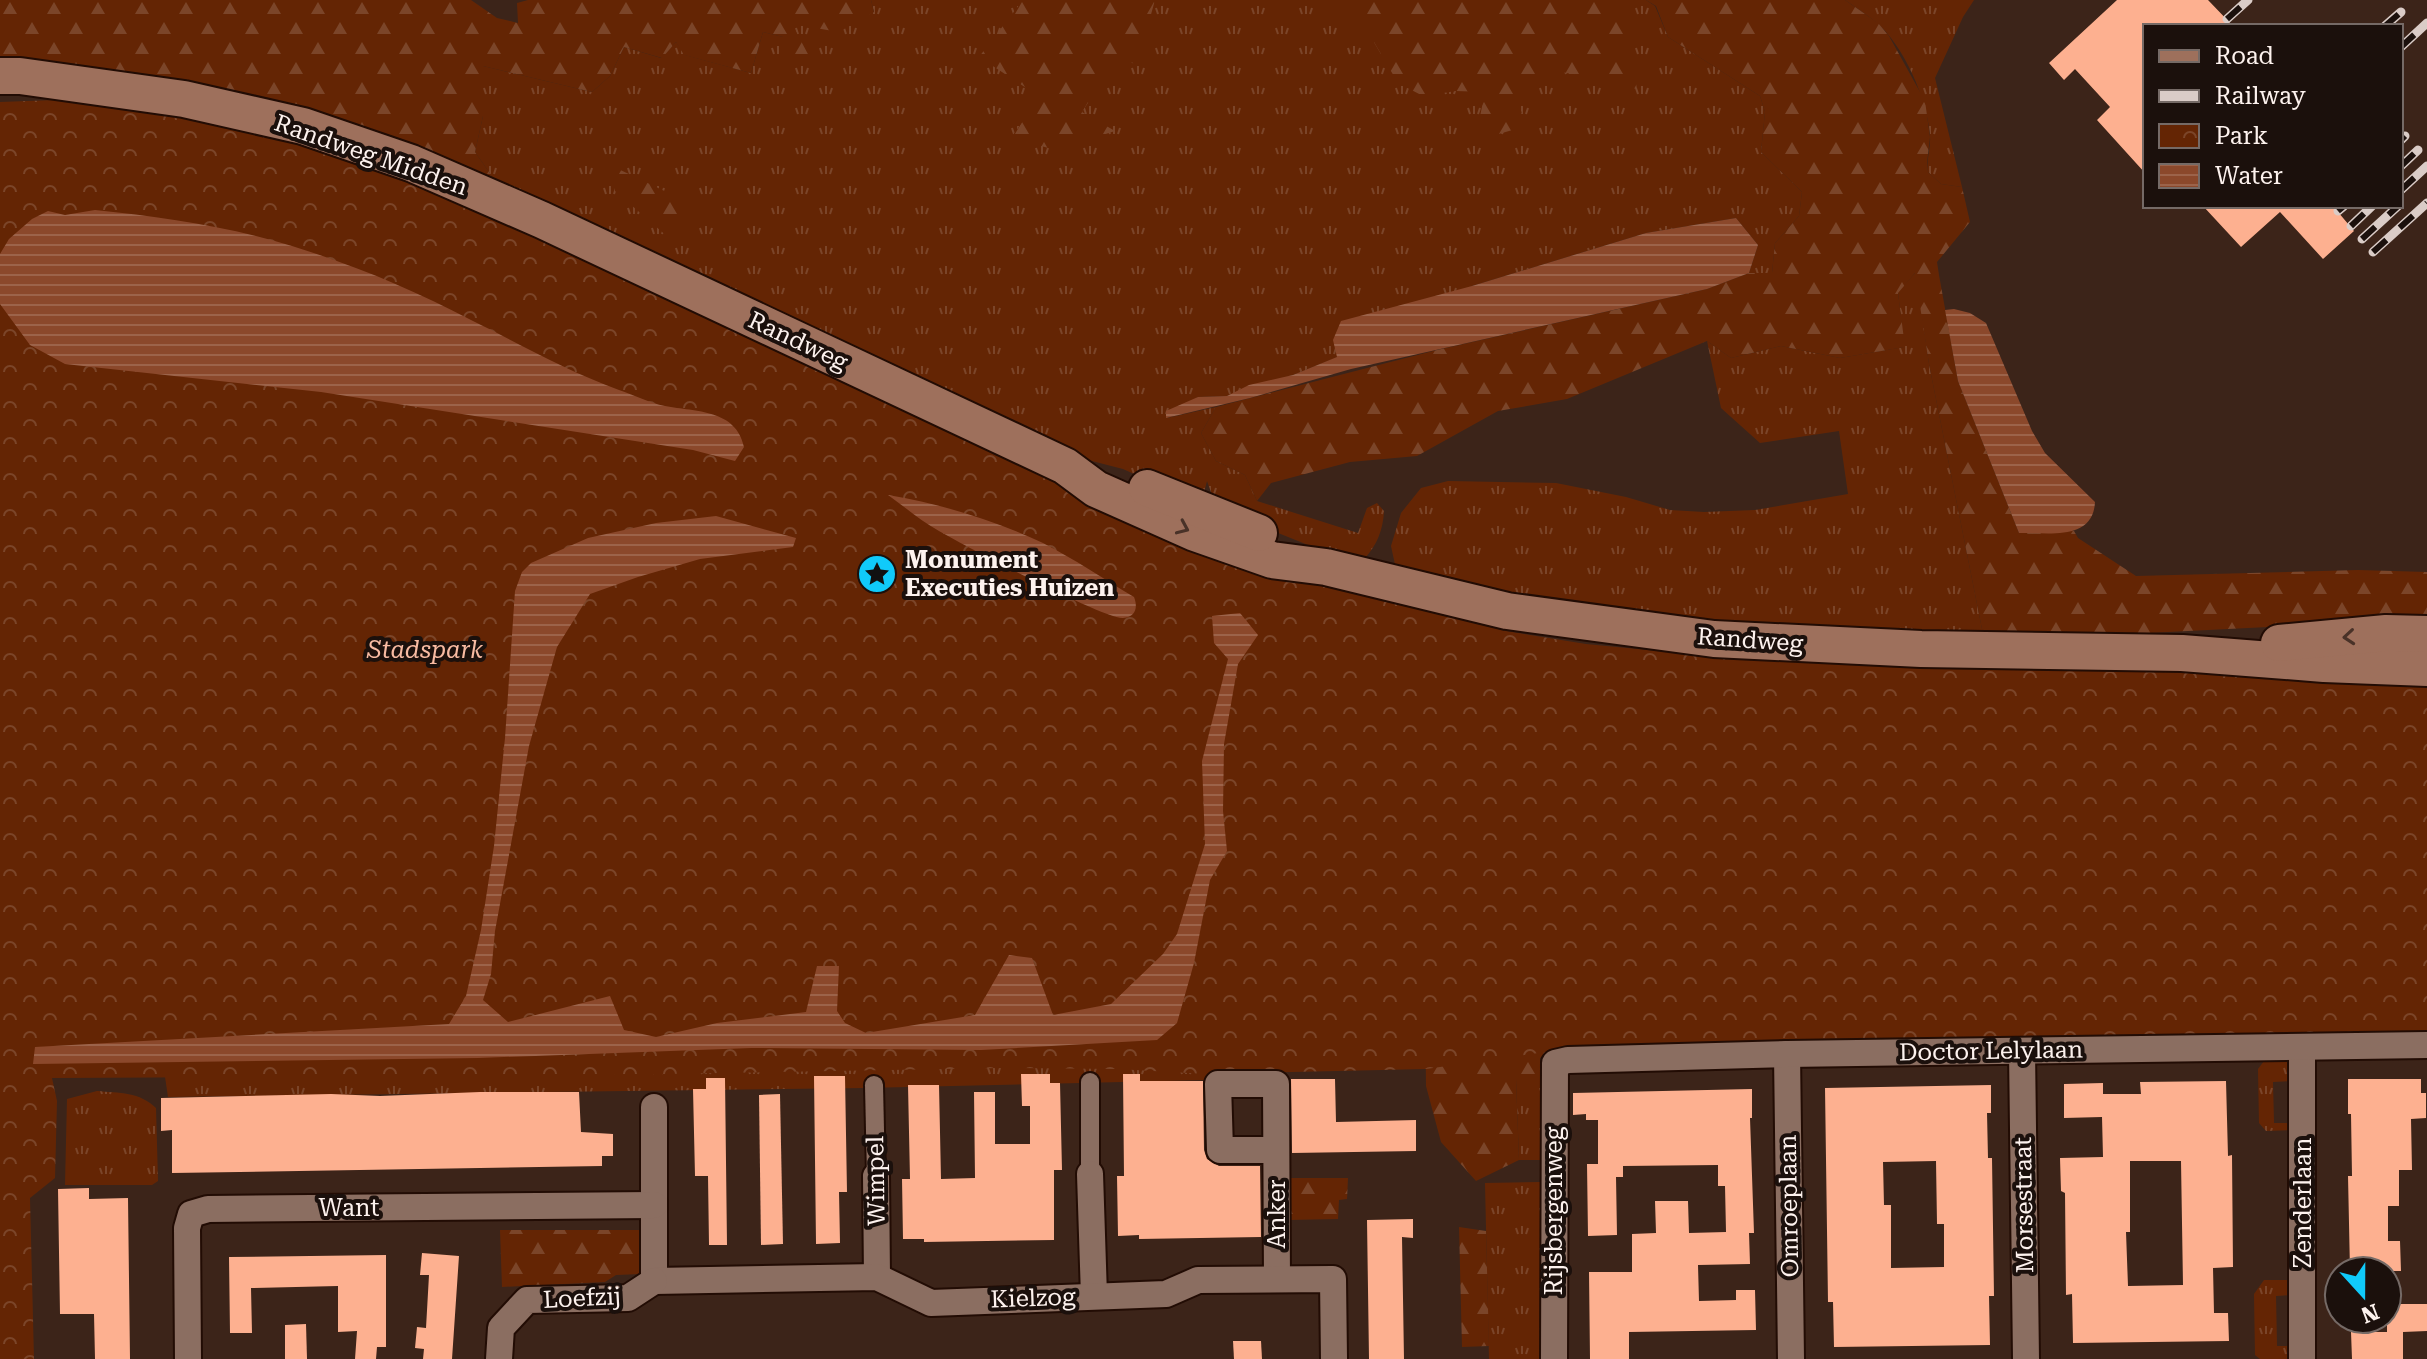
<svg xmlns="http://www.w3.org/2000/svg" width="2427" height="1359" font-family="'Roboto Serif',serif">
	<defs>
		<pattern id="grass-tufts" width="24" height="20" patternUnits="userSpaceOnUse" patternTransform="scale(2)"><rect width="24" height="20" fill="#642504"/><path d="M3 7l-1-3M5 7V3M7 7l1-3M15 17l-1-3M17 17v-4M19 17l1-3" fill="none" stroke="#7b4529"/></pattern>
		<pattern id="forest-firs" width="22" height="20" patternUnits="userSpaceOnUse" patternTransform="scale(2)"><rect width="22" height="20" fill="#642504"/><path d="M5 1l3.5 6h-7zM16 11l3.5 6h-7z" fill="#7b4529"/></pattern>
		<pattern id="park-crowns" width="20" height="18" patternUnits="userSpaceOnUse" patternTransform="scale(2)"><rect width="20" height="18" fill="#642504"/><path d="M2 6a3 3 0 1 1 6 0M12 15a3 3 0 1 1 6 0" fill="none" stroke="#7b4529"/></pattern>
		<pattern id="water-rules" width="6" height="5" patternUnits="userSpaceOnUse" patternTransform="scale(2)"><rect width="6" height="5" fill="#8b482b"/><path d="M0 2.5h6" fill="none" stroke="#9c634a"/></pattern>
	</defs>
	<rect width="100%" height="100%" fill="#3c2419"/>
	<g fill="url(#grass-tufts)">
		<path d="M871 0H1646L1655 6 1668 37 1760 96 1765 112 1761 152 1802 192 1799 216 1775 243 1772 273H1749L1758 245 1736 218 1646 233 1472 286 1338 357 1293 375 1227 396 1198 397 1167 418 1216 407 1201 433 1216 461 1245 475 1257 501 1358 533 1367 508 1377 503 1384 511C1383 530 1377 545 1365 558L1338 557 1211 506 1212 495 1207 481 1201 504 1123 469 1057 452 503 192 475 152 483 116V66L592 92 610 76 624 47 661 58 676 42 685 55 751 73 763 32 783 37 809 57 791 24 874 12Z"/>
		<path d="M1845 0H1974L1963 17 1935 78 1962 187 1941 184 1928 172C1926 160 1931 148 1930 135 1927 99 1904 46 1876 22 1866 14 1855 7 1845 0Z"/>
		<path d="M1916 272 1929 364 1983 634 1772 628 1584 610 1396 569 1391 546 1401 513 1421 488 1448 481 1556 483 1626 497 1670 510 1704 512 1755 510 1848 494 1839 431 1760 443 1721 408 1707 341 1731 358 1781 346 1840 358 1904 347 1898 292Z"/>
		<path d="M1207 931V1080L864 1088 168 1097 163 1063Z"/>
		<path d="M2287 1060 2290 1066 2291 1081 2273 1082 2274 1123H2292V1130L2266 1131 2259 1123 2258 1069 2264 1061Z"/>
		<path d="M1516 1079H1540L1542 1160H1519Z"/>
		<path d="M97 1091C119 1093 140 1092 156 1108L158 1181 152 1185H65L67 1099Z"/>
		<path d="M1542 1182 1546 1359H1489L1485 1183Z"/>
		<path d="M2264 1280H2293V1295L2276 1296 2277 1346H2295V1359H2260L2255 1355 2254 1294Z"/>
	</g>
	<g fill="url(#forest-firs)">
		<path d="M0 0H471L497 18 518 23 517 3 528 0H871L874 12 839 32 792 24 810 58 779 62 783 37 763 32 751 73 684 55 676 42 662 58 624 47 610 76 592 92 483 66V116L475 152 503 192 0 68Z"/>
		<path d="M1023 0H1155L1137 65 1118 57 1082 112 1115 131 1056 150 1011 138 1040 97 979 57Z"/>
		<path d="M1329 0H1606L1622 8 1637 89 1549 69 1512 83 1526 126 1475 141 1485 92 1456 91 1423 96 1398 83 1365 27 1335 7Z"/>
		<path d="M1646 0H1845L1878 23 1889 36 1925 101 1930 137 1927 163 1928 172 1941 184 1962 187 1970 222 1937 262 1939 275 1958 381 2019 533 2074 531 2078 538 2136 576 2358 570 2427 572V619L2048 638 1983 634 1929 364 1915 273 1898 293 1905 347 1840 358 1781 346 1731 358 1707 341 1567 399 1498 411 1417 456 1350 462 1271 483 1257 501 1245 475 1216 461 1201 433 1216 407 1437 350 1707 289 1749 273H1772L1775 243 1799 216 1802 192 1761 152 1765 112 1760 96 1668 37 1656 6Z"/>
		<path d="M612 166 698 207 669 238 615 191Z"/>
		<path d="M1425 995 1550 1049 1540 1058V1079H1516L1519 1160 1476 1181 1441 1142 1426 1086Z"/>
		<path d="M1287 1178H1348L1347 1199 1339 1200 1338 1219 1287 1220Z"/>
		<path d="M1459 1227 1486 1231 1489 1346 1462 1347Z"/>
		<path d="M500 1230H639L641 1274 616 1275 605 1282 502 1287Z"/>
	</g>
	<path fill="url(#park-crowns)" d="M83 99 269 132 472 203 1202 542 1388 602 1506 631 1586 644 1740 659 2286 671 2427 682V1032L1546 1052 1426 1069 1207 1074 1117 1069 1002 1068 604 1075 52 1078 57 1101 55 1178 30 1198 34 1359H0V102Z"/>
	<g fill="url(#water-rules)">
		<path d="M95 210C162 217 227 226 292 246 354 265 414 290 471 320 522 345 565 370 619 390 634 395 650 403 665 406 696 412 736 409 744 447L735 461 693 450 321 392 65 364 30 345 0 304V254L9 239 32 219 48 211 65 215Z"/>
		<path d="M1736 218 1758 245 1749 273 1707 289 1351 369 1250 398 1166 418V411L1198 397 1227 396 1249 385 1293 375 1337 357 1333 340 1341 321 1472 286 1646 233Z"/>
		<path d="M1954 309 1970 313 1986 323 2032 431 2045 453 2095 502C2093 542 2047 532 2019 533L1958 381 1945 310Z"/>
		<path d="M888 495C941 504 994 520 1043 543 1074 559 1104 579 1134 597 1138 607 1136 617 1123 618 1104 619 963 545 939 531 921 521 905 507 888 495Z"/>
		<path d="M716 516 796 538 793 547 700 559 638 577 590 594 557 647 529 746 495 931 491 974 483 1000 508 1022 610 996 624 1030 656 1037 717 1023 806 1012 817 966H839L837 1011 845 1023 866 1033 975 1015 1009 955 1032 958 1053 1015 1111 1004 1163 954 1177 934 1205 844 1202 761 1228 659 1214 643 1212 616 1240 613 1258 635 1238 664 1224 744 1223 811 1227 851 1210 880 1194 963 1177 1023 1157 1040 981 1050 751 1048 478 1058 33 1064 35 1047 449 1024 466 996 481 930 494 846 505 738 515 591 522 572 531 563 588 538 656 523Z"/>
	</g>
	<g fill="#fdb090" fill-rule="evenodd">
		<path d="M2117 0H2208L2233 26H2145V173L2097 120 2110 107 2075 69 2064 80 2049 63Z"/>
		<path d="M2203 206H2333L2354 231 2323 259 2280 212 2241 247Z"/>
		<path d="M1021 1074H1050V1083H1060L1062 1170H1054V1240L924 1242V1239H903L902 1179H910L908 1085H939L941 1179 975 1178 974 1092H995V1144H1030V1106H1022Z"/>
		<path d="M1123 1074H1140V1081H1203L1204 1150 1207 1159 1219 1166H1260L1261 1237 1139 1239V1235L1118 1236 1117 1176H1124Z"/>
		<path d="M814 1076H845L847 1192H839L840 1243 816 1244Z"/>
		<path d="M706 1078H725L727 1245H709L708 1176H695L693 1089H706Z"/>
		<path d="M1291 1079H1335L1336 1122 1416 1120V1151L1292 1153Z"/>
		<path d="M2348 1079H2421V1093H2426V1118L2411 1119 2412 1170H2399V1206H2388V1241H2400L2401 1271H2350L2348 1176H2352L2351 1114H2348Z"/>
		<path d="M2226 1081 2228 1156 2232 1155 2233 1267 2213 1268 2214 1313H2228L2229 1341 2073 1343 2072 1294 2066 1295 2065 1193 2061 1191 2060 1158 2103 1157 2102 1117 2064 1118V1084L2103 1083V1094H2141L2140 1082ZM2130 1161H2181L2183 1285 2128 1286 2126 1232H2130Z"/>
		<path d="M1991 1085V1113H1987L1988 1158H1992L1994 1296H1989L1990 1345 1834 1347 1833 1302H1828L1825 1088ZM1936 1161 1937 1224H1944V1267L1891 1268V1205H1884L1883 1162Z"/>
		<path d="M1752 1089V1118H1750L1754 1233H1749L1750 1264 1698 1265 1699 1301 1736 1300V1290H1755L1756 1330 1629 1332V1359H1590L1589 1272H1632V1234L1656 1233 1655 1201H1688L1689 1233 1726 1232 1725 1186H1718V1165L1623 1166V1177H1616L1617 1235 1588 1236 1587 1164H1598V1120H1586V1114L1573 1115V1093Z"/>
		<path d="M480 1092H579L581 1132 613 1134V1156H602V1166L172 1173V1130L161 1131V1098L331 1094 380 1096Z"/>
		<path d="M780 1094 783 1244 761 1245 759 1095Z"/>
		<path d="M89 1188V1199L128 1198 130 1359H95L94 1314H60L58 1189Z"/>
		<path d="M1413 1219V1238L1402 1237 1404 1359H1369L1367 1220Z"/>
		<path d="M422 1253 459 1256 452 1359H423L424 1349 415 1348 417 1327 426 1328 429 1275H420Z"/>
		<path d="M386 1255V1347H377L376 1359H355L357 1331 338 1332V1286L251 1288 252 1333H230L229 1257Z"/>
		<path d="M2387 1304H2427V1331L2403 1332V1359H2352L2351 1332H2387Z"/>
		<path d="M306 1324 307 1359H285V1325Z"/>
		<path d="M1233 1341H1261L1262 1359H1234Z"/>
	</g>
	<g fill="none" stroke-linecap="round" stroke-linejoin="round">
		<g stroke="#220c04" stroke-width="22">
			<g id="pedestrian">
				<path d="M1090 1082V1174"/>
				<path d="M874 1085 876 1176"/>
			</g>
		</g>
		<g stroke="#220c04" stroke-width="30">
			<g id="minor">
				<path d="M2302 1047V1359"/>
				<path d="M2022 1051 2026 1359"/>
				<path d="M1787 1054 1791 1359"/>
				<path d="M654 1107V1281"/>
				<path d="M1276 1150H1220L1218 1084H1276L1277 1279"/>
				<path d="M1090 1174 1094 1296"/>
				<path d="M876 1176 877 1277"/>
				<path d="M654 1281 877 1277 931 1303 1166 1294 1198 1280 1333 1279 1334 1359"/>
				<path d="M188 1359 187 1228 191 1214 208 1209 654 1205"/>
				<path d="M499 1359 501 1328 527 1300 628 1298 654 1281"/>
				<path d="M1554 1359 1555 1063 1568 1060 1787 1054 2427 1045"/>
			</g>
		</g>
		<g stroke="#220c04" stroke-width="40">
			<g id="secondary">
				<path d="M0 76H20L184 99 303 126 411 163 542 220 1065 466 1096 489 1195 533 1272 560 1326 567 1507 611 1714 639 1921 649 2182 653 2324 664 2427 668"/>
				<path d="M1147 488 1259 533"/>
				<path d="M2279 643 2386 633 2427 634"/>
			</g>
		</g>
		<use href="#pedestrian" stroke="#8b6e61" stroke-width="18"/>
		<use href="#minor" stroke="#8b6e61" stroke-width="26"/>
		<use href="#secondary" stroke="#9e705c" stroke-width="36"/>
		<g stroke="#daccc7" stroke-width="9">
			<g id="rail">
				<path d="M2227 19 2248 0"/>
				<path d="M2385 26 2401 12"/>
				<path d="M2401 47 2427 23"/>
				<path d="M2401 140 2405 136"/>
				<path d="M2401 166 2418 150"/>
				<path d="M2401 190 2427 166"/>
				<path d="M2338 211 2344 206"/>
				<path d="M2351 226 2372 206"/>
				<path d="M2362 239 2398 206"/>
				<path d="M2373 252 2427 203"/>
			</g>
		</g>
		<use href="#rail" stroke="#1b100c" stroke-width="6" stroke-dasharray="18" stroke-linecap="butt"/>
	</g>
	<defs><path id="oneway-chevron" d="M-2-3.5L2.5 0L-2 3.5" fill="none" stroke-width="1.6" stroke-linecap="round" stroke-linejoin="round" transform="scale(2)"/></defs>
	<g stroke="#493228">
		<use href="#oneway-chevron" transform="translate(1183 528) rotate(24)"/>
		<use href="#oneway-chevron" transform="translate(2349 637) rotate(175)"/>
	</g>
	<defs>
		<g id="sight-disc" transform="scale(2)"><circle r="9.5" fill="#10cafa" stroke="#1b100c"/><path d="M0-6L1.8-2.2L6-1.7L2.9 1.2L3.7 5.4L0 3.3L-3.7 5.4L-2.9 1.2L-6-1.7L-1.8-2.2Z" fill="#111"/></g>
	</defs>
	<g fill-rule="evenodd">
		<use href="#sight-disc" x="877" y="574"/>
	</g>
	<g text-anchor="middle" stroke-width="8" stroke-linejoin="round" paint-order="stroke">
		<g font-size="24" fill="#fdf2ee" stroke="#1b100c">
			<text transform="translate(371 155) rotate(19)" y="8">Randweg Midden</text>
			<text transform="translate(798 341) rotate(25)" y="8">Randweg</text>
			<text transform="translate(1750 640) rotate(4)" y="8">Randweg</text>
			<text transform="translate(1991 1051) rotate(-1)" y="8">Doctor Lelylaan</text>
			<text transform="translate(876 1181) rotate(-91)" y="8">Wimpel</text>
			<text transform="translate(2303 1203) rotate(-90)" y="8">Zenderlaan</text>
			<text transform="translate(2024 1205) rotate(-91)" y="8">Morsestraat</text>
			<text transform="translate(1789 1206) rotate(-91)" y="8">Omroeplaan</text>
			<text x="349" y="1216">Want</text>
			<text transform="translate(1554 1211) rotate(-90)" y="8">Rijsbergenweg</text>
			<text transform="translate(1277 1214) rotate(-90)" y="8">Anker</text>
			<text transform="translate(582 1298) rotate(-3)" y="8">Loefzij</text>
			<text transform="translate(1033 1298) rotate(-2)" y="8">Kielzog</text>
		</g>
		<g font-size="24" font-weight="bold" fill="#fdf2ee" stroke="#1b100c" text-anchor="start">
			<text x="905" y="568">Monument<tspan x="905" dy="28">Executies Huizen</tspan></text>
		</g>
		<g font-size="24" font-style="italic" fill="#f8bba2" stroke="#1b100c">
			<text x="425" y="658">Stadspark</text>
		</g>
	</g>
	<rect x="2143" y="24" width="260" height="184" fill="#1b100c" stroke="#756a66" stroke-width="2"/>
	<rect x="2159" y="50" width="40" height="12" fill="#9e705c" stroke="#756a66" stroke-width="2"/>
	<text x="2215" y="64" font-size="24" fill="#fdf2ee">Road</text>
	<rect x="2159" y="90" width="40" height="12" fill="#daccc7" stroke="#756a66" stroke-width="2"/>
	<text x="2215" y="104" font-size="24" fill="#fdf2ee">Railway</text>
	<rect x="2159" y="124" width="40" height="24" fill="url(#park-crowns)" stroke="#756a66" stroke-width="2"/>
	<text x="2215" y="144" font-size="24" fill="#fdf2ee">Park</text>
	<rect x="2159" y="164" width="40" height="24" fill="url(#water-rules)" stroke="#756a66" stroke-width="2"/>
	<text x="2215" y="184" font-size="24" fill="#fdf2ee">Water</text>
	<g transform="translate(2363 1295) rotate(159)"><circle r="38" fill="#1b100c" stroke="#756a66" stroke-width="2"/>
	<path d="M0-6L14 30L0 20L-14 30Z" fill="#10cafa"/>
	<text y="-12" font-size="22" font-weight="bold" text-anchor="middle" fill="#fdf2ee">N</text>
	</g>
</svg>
